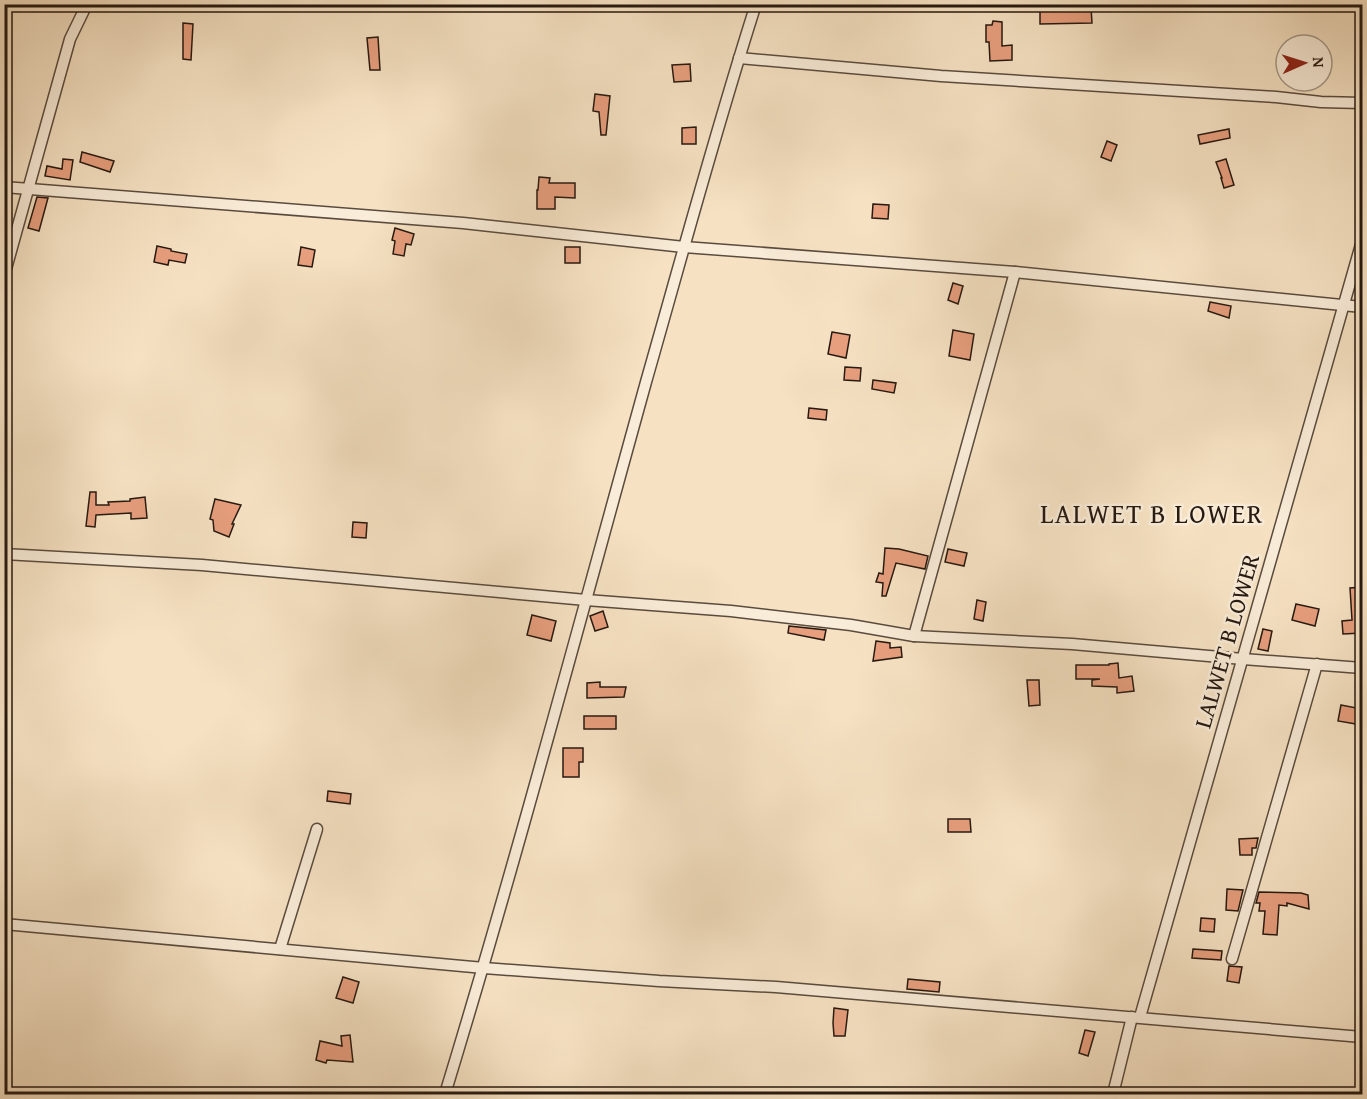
<svg xmlns="http://www.w3.org/2000/svg" width="1367" height="1099" font-family="'Gentium Book Plus',serif">
	<rect width="100%" height="100%" fill="#f6e2c3"/>
	<filter id="stains"><feTurbulence type="fractalNoise" baseFrequency=".00333" numOctaves="4"/><feColorMatrix values="0 0 0 0 .2 0 0 0 0 .09 0 0 0 0 .02 0 0 0 .5 -.17"/></filter>
	<radialGradient id="worn" r=".72"><stop offset=".6" stop-color="#630" stop-opacity="0"/><stop offset="1" stop-color="#630" stop-opacity=".3"/></radialGradient>
	<g fill="#e89f7e" stroke="#261911" stroke-width="1.5">
		<path d="M1040 4H1064V9L1091 7 1092 23 1040 24Z"/>
		<path d="M993 21 1002 22V46L1012 45V60L990 61 989 42H986V25H992Z"/>
		<path d="M183 23 193 24 191 60 183 59Z"/>
		<path d="M378 37 380 70H370L367 38Z"/>
		<path d="M690 64 691 81 674 82 672 65Z"/>
		<path d="M595 94 610 96 606 135H601L599 112 593 111Z"/>
		<path d="M696 127V144H682V128Z"/>
		<path d="M1229 129 1230 138 1200 144 1198 135Z"/>
		<path d="M1107 141 1117 145 1111 161 1101 157Z"/>
		<path d="M82 152 114 161 110 172 80 162Z"/>
		<path d="M63 159 73 160 70 180 45 176 47 166 62 169Z"/>
		<path d="M1226 159 1234 185 1224 188 1221 178H1222L1216 162Z"/>
		<path d="M539 177 550 178 549 183H575V198L555 197V209H537V190H538Z"/>
		<path d="M37 197 48 198 39 231 28 228Z"/>
		<path d="M873 204 889 205 888 219 872 218Z"/>
		<path d="M395 228 414 234 411 245 406 244 404 256 393 254 395 241 392 240Z"/>
		<path d="M157 246 171 249V251L187 254 185 263 169 260 168 265 154 262Z"/>
		<path d="M301 247 315 250 312 267 298 265Z"/>
		<rect x="565" y="247" width="15" height="16"/>
		<path d="M953 283 963 286 958 304 948 300Z"/>
		<path d="M1210 302 1231 306 1229 318 1208 311Z"/>
		<path d="M953 330 974 334 970 360 949 356Z"/>
		<path d="M832 332 850 335 846 358 828 354Z"/>
		<path d="M845 367 861 368 860 381 844 380Z"/>
		<path d="M873 380 896 383 894 393 872 389Z"/>
		<path d="M809 408 827 410 826 420 808 418Z"/>
		<path d="M90 492H96V505H109L108 502 130 501V499L145 497 147 518 131 519V513L96 515 95 527 86 526Z"/>
		<path d="M215 499 241 505 232 524H234L229 537 214 531 213 520 210 519Z"/>
		<path d="M353 522 367 523 366 538 352 537Z"/>
		<path d="M885 548 899 549 928 556 925 569 896 563 886 596H882L883 583 876 582 879 573 883 574Z"/>
		<path d="M948 549 967 553 964 566 945 562Z"/>
		<path d="M1362 587V633L1343 634 1342 621 1352 620 1350 588Z"/>
		<path d="M977 600 986 602 983 621 974 619Z"/>
		<path d="M1296 604 1319 609 1315 626 1292 620Z"/>
		<path d="M603 611 608 627 595 631 590 616Z"/>
		<path d="M532 615 556 621 551 641 527 635Z"/>
		<path d="M789 626 826 630 824 640 788 633Z"/>
		<path d="M1263 629 1272 631 1268 651 1258 649Z"/>
		<path d="M876 641 890 643V648L901 647 902 657 873 661Z"/>
		<path d="M1118 663 1119 678 1132 676 1134 691 1117 693V687L1092 686V680L1100 679H1076V665H1109V664Z"/>
		<path d="M1027 680H1039L1040 705 1029 706Z"/>
		<path d="M600 682V687H626L624 697 587 698V683Z"/>
		<path d="M1341 705 1362 709V725L1338 721Z"/>
		<rect x="584" y="716" width="32" height="13"/>
		<path d="M563 748H583V762H579V777H563Z"/>
		<path d="M328 791 351 794 350 804 327 801Z"/>
		<path d="M948 819H970L971 832H948Z"/>
		<path d="M1258 838 1256 848H1252V855H1240L1239 839Z"/>
		<path d="M1227 889 1243 890 1238 911 1226 910Z"/>
		<path d="M1259 892 1301 893 1308 895 1309 909 1287 903V906L1279 905 1277 935 1263 934 1265 911H1259L1260 903H1256Z"/>
		<path d="M1201 918 1215 919 1214 932 1200 931Z"/>
		<path d="M1193 949 1222 951 1221 960 1192 958Z"/>
		<path d="M1229 966 1242 967 1239 983 1227 981Z"/>
		<path d="M343 977 359 982 353 1003 336 998Z"/>
		<path d="M908 979 940 982 939 992 907 989Z"/>
		<path d="M834 1008 848 1010 845 1036H834L833 1023Z"/>
		<path d="M1085 1030 1095 1032 1088 1056 1079 1053Z"/>
		<path d="M350 1035 353 1062 327 1060 326 1063 316 1060 320 1041 342 1046 341 1036Z"/>
	</g>
	<g fill="none" stroke-linecap="round" stroke-linejoin="round">
		<g stroke="#5a4b3e" stroke-width="13">
			<g id="minor">
				<path d="M739 58 941 76 1276 97 1321 102 1362 103"/>
				<path d="M4 187 463 223 684 247 1015 272 1362 307"/>
				<path d="M4 276 70 39 87 4"/>
				<path d="M4 554 202 565 586 600 731 611 851 625 914 636 1072 644 1243 659 1362 668"/>
				<path d="M914 636 1015 272"/>
				<path d="M4 924 484 968 659 981 776 987 1362 1037"/>
				<path d="M280 949 317 829"/>
				<path d="M1232 959 1317 664"/>
				<path d="M1140 1017 1362 241"/>
				<path d="M445 1094C517 858 580 620 646 382 682 256 716 129 756 4"/>
				<path d="M1113 1094 1132 1017"/>
			</g>
		</g>
		<use href="#minor" stroke="#f9ecd8" stroke-width="10"/>
	</g>
	<g text-anchor="middle" stroke-width="5" stroke-linejoin="round" paint-order="stroke">
		<g font-size="24" fill="#261911" stroke="#f9ecd8">
			<text transform="translate(1227 641) rotate(-74)" y="8">LALWET B LOWER</text>
		</g>
		<g font-size="27" letter-spacing="1.5" fill="#261911" stroke="#f9ecd8">
			<text x="1152" y="523">LALWET B LOWER</text>
		</g>
	</g>
	<rect width="1367" height="1099" fill="none" stroke="#f6e2c3" stroke-width="24"/>
	<rect x="6" y="6" width="1355" height="1087" fill="none" stroke="#261911" stroke-width="3"/>
	<rect x="12" y="12" width="1343" height="1075" fill="none" stroke="#261911" stroke-width="1.5"/>
	<g transform="translate(1304 63) rotate(87)"><circle r="28" fill="#f9ecd8" stroke="#a59888" stroke-width="1.5"/>
	<path d="M0-4.5L10 22L0 15L-10 22Z" fill="#8f2418"/>
	<text y="-9" font-size="16" font-weight="bold" text-anchor="middle" fill="#261911">N</text>
	</g>
	<rect width="100%" height="100%" filter="url(#stains)"/>
	<rect width="100%" height="100%" fill="url(#worn)"/>
</svg>
